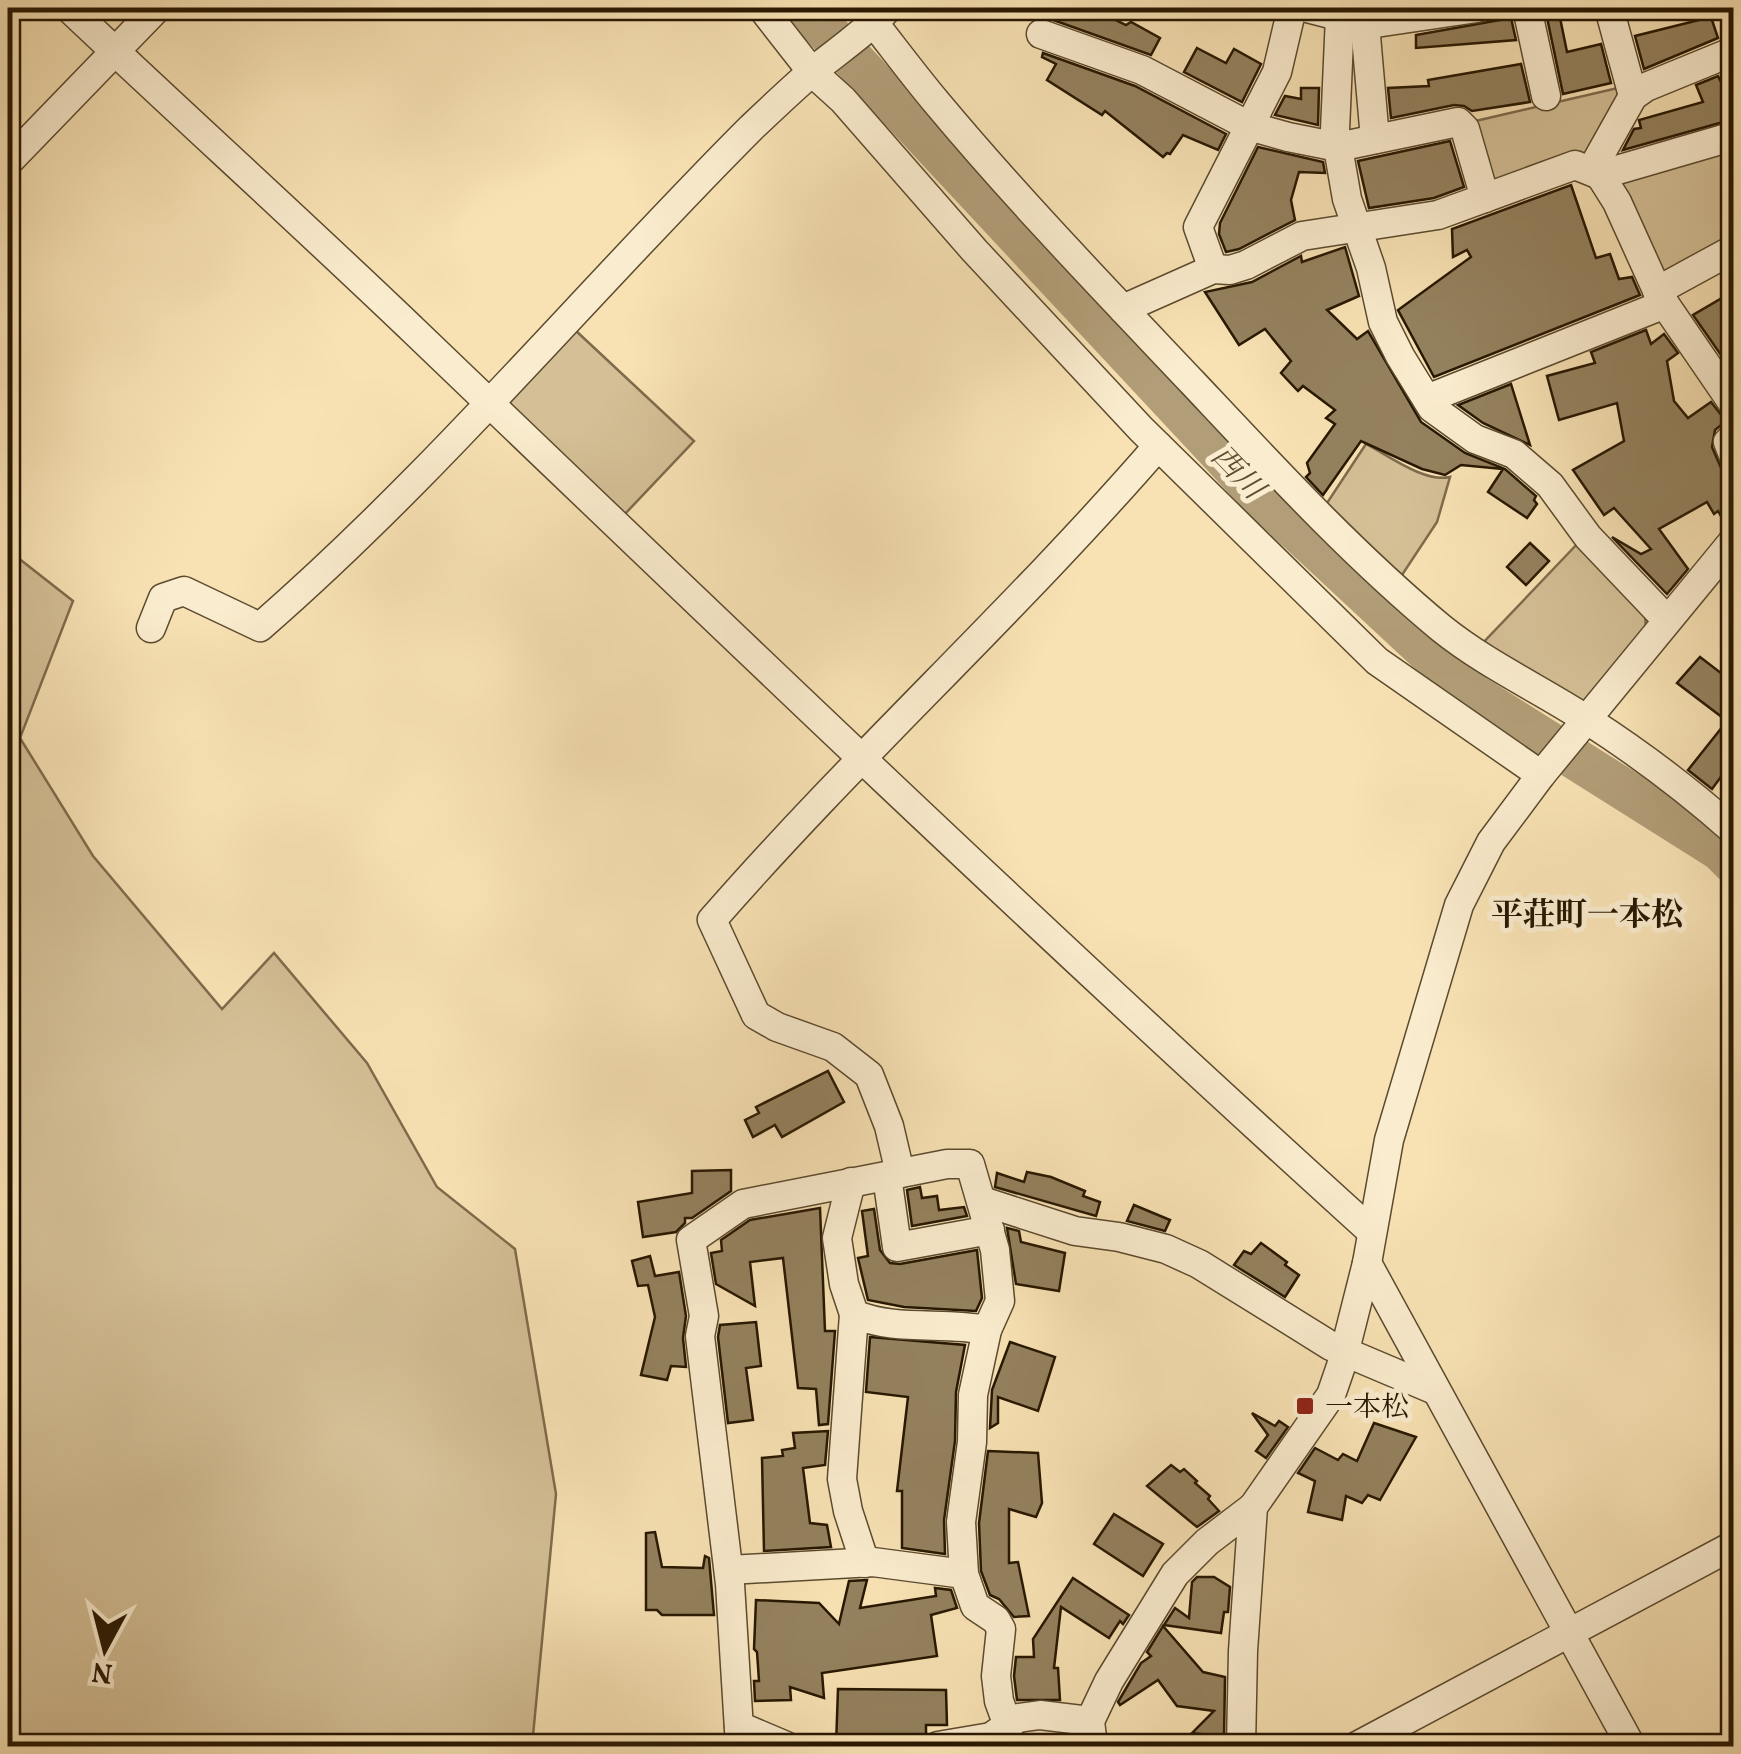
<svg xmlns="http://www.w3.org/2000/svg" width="1741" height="1754" font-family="Vollkorn,'Noto Serif JP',serif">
	<rect width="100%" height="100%" fill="#f8e2b4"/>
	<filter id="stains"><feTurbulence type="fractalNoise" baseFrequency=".002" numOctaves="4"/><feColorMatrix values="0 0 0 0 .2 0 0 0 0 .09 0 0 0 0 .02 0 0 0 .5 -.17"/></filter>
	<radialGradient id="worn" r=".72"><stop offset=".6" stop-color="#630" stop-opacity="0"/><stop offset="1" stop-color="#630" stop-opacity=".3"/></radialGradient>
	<g fill="#d4bf96" stroke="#7e6b4c" stroke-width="2.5">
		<path d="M1622 87 1593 155 1488 191 1467 123Z"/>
		<path d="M1724 147 1733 169V197L1727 201 1733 218V244L1667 280 1616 179Z"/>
		<path d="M574 329 694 441 624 515 505 403Z"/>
		<path d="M1366 444C1389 456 1425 483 1450 477L1437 522 1398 581 1325 506Z"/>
		<path d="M1580 541 1645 616 1646 628 1587 705 1480 646Z"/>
		<path d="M8 550 73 601 20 738 93 856 222 1009 274 953 367 1063 437 1187 515 1249 556 1494 532 1746H8Z"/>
	</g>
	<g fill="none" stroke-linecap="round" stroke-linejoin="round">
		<path stroke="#b19d77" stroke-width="42" d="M805 8 1259 495 1474 695 1720 850 1734 864"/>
	</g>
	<g fill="#94815e" stroke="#271701" stroke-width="2.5">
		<path d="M1057 8H1091L1126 25 1131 22 1160 38 1151 55 1053 20Z"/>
		<path d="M1545 8H1558L1567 52 1601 44 1611 83 1563 94Z"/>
		<path d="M1711 17 1718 38 1644 69 1635 36Z"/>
		<path d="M1511 18 1516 40 1416 48V35Z"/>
		<path d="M1197 48 1226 63 1234 49 1261 64 1242 102 1184 72Z"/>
		<path d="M1043 53 1135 86 1226 134 1218 150 1183 135 1170 154 1167 153 1163 157 1105 111 1102 115 1047 80 1056 64 1042 57Z"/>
		<path d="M1521 64 1530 102 1472 111 1464 106 1454 105 1391 118 1388 88 1429 86 1428 80Z"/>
		<path d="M1718 76 1723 86 1734 82V119L1623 150 1634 129 1641 128 1639 120 1703 102 1696 85Z"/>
		<path d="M1301 88H1319L1318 125 1275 115 1285 96 1301 99Z"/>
		<path d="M1450 141 1464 187 1434 198 1369 208 1358 161Z"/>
		<path d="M1258 147 1323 162 1325 173 1299 172 1291 200 1295 220 1239 249 1226 252 1219 234 1220 223Z"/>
		<path d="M1571 185 1596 258 1610 254 1619 279 1632 277 1640 295 1434 377 1398 310 1471 257 1467 250 1453 257 1452 229Z"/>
		<path d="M1345 247 1359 296 1327 310 1357 339 1368 331 1421 422 1465 453 1505 469 1536 496 1534 500 1537 504 1527 518 1488 492 1503 469 1461 465 1445 475 1422 469 1361 441 1323 495 1306 477 1310 473 1307 463 1335 424 1326 418 1335 410 1303 386 1298 391 1281 373 1291 361 1265 329 1239 345 1205 292 1252 282 1301 256 1302 262Z"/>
		<path d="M1734 291V346L1721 355 1693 315Z"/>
		<path d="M1646 330 1651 344 1664 334 1678 353 1667 361 1674 401 1688 418 1711 402 1726 421 1715 430 1712 447 1722 470 1734 474V523L1726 525 1718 511 1714 514 1707 502 1659 529 1688 569 1667 594 1612 537 1641 554 1651 549 1614 508 1604 515 1573 470 1624 441 1617 403 1559 420 1547 376 1595 363 1591 352Z"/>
		<path d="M1511 384 1530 445 1483 423 1458 405Z"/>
		<path d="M1530 543 1549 561 1526 585 1507 567Z"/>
		<path d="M1700 657 1734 683V759L1712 789 1688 770 1727 721 1677 683Z"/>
		<path d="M828 1071 844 1102 782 1137 775 1125 753 1137 745 1120 759 1113 756 1107Z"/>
		<path d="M731 1170V1191L692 1218H685V1223L676 1232 643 1237 638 1202 692 1193V1171Z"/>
		<path d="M1027 1172 1051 1177 1085 1191 1083 1196 1100 1202 1096 1216 995 1187 997 1173 1024 1182Z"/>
		<path d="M920 1187 922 1198 937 1196 939 1210 964 1207 967 1216 912 1226 907 1190Z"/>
		<path d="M1134 1205 1170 1220 1165 1231 1127 1221Z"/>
		<path d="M820 1208 825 1331H835L828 1424 819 1425 816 1389 798 1388 783 1258 750 1262 755 1306 716 1284 711 1253 722 1251 721 1240 750 1220Z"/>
		<path d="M874 1209 880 1250 890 1263 900 1264 977 1250 982 1298 976 1311 904 1307 868 1300 858 1258 868 1256 862 1211Z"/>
		<path d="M1007 1228 1019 1231 1021 1242 1065 1253 1059 1291 1016 1284Z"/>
		<path d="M1261 1243 1287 1262 1285 1265 1299 1275 1285 1297 1234 1265 1244 1251 1251 1254Z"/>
		<path d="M650 1256 655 1276 679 1272 686 1316 683 1338 686 1367 671 1366 667 1380 641 1375 655 1317 648 1285 638 1286 632 1261Z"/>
		<path d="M756 1322 761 1366 746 1368 753 1420 728 1423 718 1337 720 1325Z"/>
		<path d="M870 1337 965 1345 956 1392 955 1441 944 1520 945 1554 902 1548V1491H897L908 1397 866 1392Z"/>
		<path d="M1010 1342 1055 1357 1038 1411 998 1397V1423L990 1428 992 1390Z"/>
		<path d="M1252 1413 1275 1426 1279 1421 1288 1427 1266 1458 1256 1451 1268 1435Z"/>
		<path d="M1374 1423 1416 1437 1380 1500 1368 1495 1362 1503 1346 1496 1342 1520 1308 1512 1315 1481 1298 1473 1315 1448 1338 1460 1343 1454 1357 1461Z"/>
		<path d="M828 1431 825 1465 803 1468 810 1523 827 1525 831 1547 764 1551 762 1458 783 1456 782 1450 795 1448 793 1433Z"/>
		<path d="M988 1451 1038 1453 1042 1503 1036 1517 1009 1509V1563L1018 1562 1029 1616 1014 1617 999 1599 990 1595 981 1571 979 1523Z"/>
		<path d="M1171 1465 1180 1472 1184 1469 1197 1481 1195 1483 1210 1496 1208 1499 1219 1511 1197 1527 1147 1486Z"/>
		<path d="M1114 1514 1163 1544 1143 1576 1094 1544Z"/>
		<path d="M655 1532 662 1567 703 1568 705 1556 709 1558 714 1615H662L657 1610H646V1533Z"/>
		<path d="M1197 1577H1214L1230 1587 1228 1612H1224L1221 1633 1164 1625 1175 1608 1189 1618 1192 1582Z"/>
		<path d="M1073 1578 1129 1615 1123 1624 1120 1621 1109 1638 1061 1607 1054 1668H1058L1060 1700H1017L1014 1676 1016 1657H1034L1033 1639Z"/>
		<path d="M867 1580 860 1608 936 1596 935 1588 951 1590 957 1608 931 1615 937 1656 822 1673 824 1698 790 1687 791 1700 755 1701 754 1681H759L757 1652 754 1649 756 1600 819 1603 839 1624 849 1581Z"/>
		<path d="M1163 1626 1203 1672 1225 1677 1224 1737 1192 1733 1214 1711 1177 1706 1158 1680 1120 1705 1118 1702 1141 1663 1151 1656 1147 1652Z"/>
		<path d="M838 1689 946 1690 947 1725H926V1733L921 1741 898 1746H836Z"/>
	</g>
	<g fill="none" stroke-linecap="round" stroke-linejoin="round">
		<g stroke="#5b4a2e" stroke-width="31">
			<g id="street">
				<path d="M69 8C182 115 297 219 410 327 727 631 1045 936 1371 1231"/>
				<path d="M762 8 812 72 843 100 974 250 1141 429 1377 661 1541 775"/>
				<path d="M862 8C887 39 911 72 937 103 1018 200 1106 291 1193 383 1272 467 1352 554 1441 628 1487 665 1540 689 1589 721 1640 754 1688 790 1734 831"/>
				<path d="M1307 8 1369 24 1477 8"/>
				<path d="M1527 8 1546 96"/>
				<path d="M1609 8 1633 96"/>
				<path d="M1340 16 1335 130 1347 199 1371 268 1383 322 1400 356 1432 408 1475 439 1514 454 1550 485 1588 537 1667 620"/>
				<path d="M1369 24 1366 36 1375 139"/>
				<path d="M1041 34 1142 70 1249 126 1288 137 1338 147 1458 122 1465 129 1485 198"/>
				<path d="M8 162 157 8"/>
				<path d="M1591 171 1633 96 1646 87 1734 51"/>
				<path d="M1600 175 1617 202 1660 297 1734 405"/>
				<path d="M1213 269 1198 227 1277 72 1292 8"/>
				<path d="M1657 291 1734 249"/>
				<path d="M1123 309 1213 269 1230 270 1246 265 1302 236 1438 215 1575 165 1600 175 1734 136"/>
				<path d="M1427 399 1665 304"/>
				<path d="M1734 436 1728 442 1734 457"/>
				<path d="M151 628 163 598 184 591 260 627C437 473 586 293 751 128 771 109 792 89 813 71 839 50 866 32 888 8"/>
				<path d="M900 1173 889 1126 869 1075 833 1047 777 1027 756 1015 712 920C855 756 1016 610 1158 446"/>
				<path d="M887 1176 897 1247 990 1230"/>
				<path d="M851 1182 837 1238 844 1284 854 1314C896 1332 943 1321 987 1330"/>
				<path d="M982 1201 1075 1231 1119 1237 1166 1249 1199 1264 1331 1346 1435 1390"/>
				<path d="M1367 1263 1631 1746"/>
				<path d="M854 1314 842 1479 848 1511 865 1563"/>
				<path d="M729 1570 873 1562 964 1574"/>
				<path d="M739 1726 786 1746"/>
				<path d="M740 1746 730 1584 700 1336 704 1316 691 1240 743 1204 947 1164H970L995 1250 1000 1301 987 1330 973 1395 972 1442 961 1522 964 1574 975 1606 996 1620 1001 1629 996 1676 999 1701 1007 1723"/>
				<path d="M938 1746 991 1737 1018 1718 1040 1715 1090 1721"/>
				<path d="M1093 1746 1090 1721 1109 1681 1175 1574 1207 1542 1253 1507"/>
				<path d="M1241 1746 1243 1651 1253 1507 1331 1395 1341 1366 1367 1263 1389 1140 1459 905 1491 842 1541 775 1734 540"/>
				<path d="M1357 1746 1734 1545"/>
			</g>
		</g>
		<use href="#street" stroke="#faecce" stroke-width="28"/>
	</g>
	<rect fill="#8f2418" stroke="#faecce" stroke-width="4" x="1295" y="1396" width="20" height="20" rx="5"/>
	<g text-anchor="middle" stroke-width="10" stroke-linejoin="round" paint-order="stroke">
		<g font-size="28" fill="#271701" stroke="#faecce" text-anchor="start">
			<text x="1325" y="1416">一本松</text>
		</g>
		<g font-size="30" font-style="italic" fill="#5e4d30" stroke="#faecce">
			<text transform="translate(1238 472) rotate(46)" y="10">西川</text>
		</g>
		<g font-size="32" font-weight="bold" fill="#271701" stroke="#faecce">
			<text x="1587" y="925">平荘町一本松</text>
		</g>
	</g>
	<rect width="1741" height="1754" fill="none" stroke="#f8e2b4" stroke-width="40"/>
	<rect x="10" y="10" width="1721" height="1734" fill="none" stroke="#271701" stroke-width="5"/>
	<rect x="20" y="20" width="1701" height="1714" fill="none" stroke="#271701" stroke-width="2.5"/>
	<g transform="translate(105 1649) rotate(187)" stroke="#faecce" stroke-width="8" paint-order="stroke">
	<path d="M0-8L18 38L0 25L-18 38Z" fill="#271701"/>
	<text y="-15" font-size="28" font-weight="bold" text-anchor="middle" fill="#271701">N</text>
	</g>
	<rect width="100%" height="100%" filter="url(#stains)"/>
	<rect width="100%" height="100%" fill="url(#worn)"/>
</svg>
